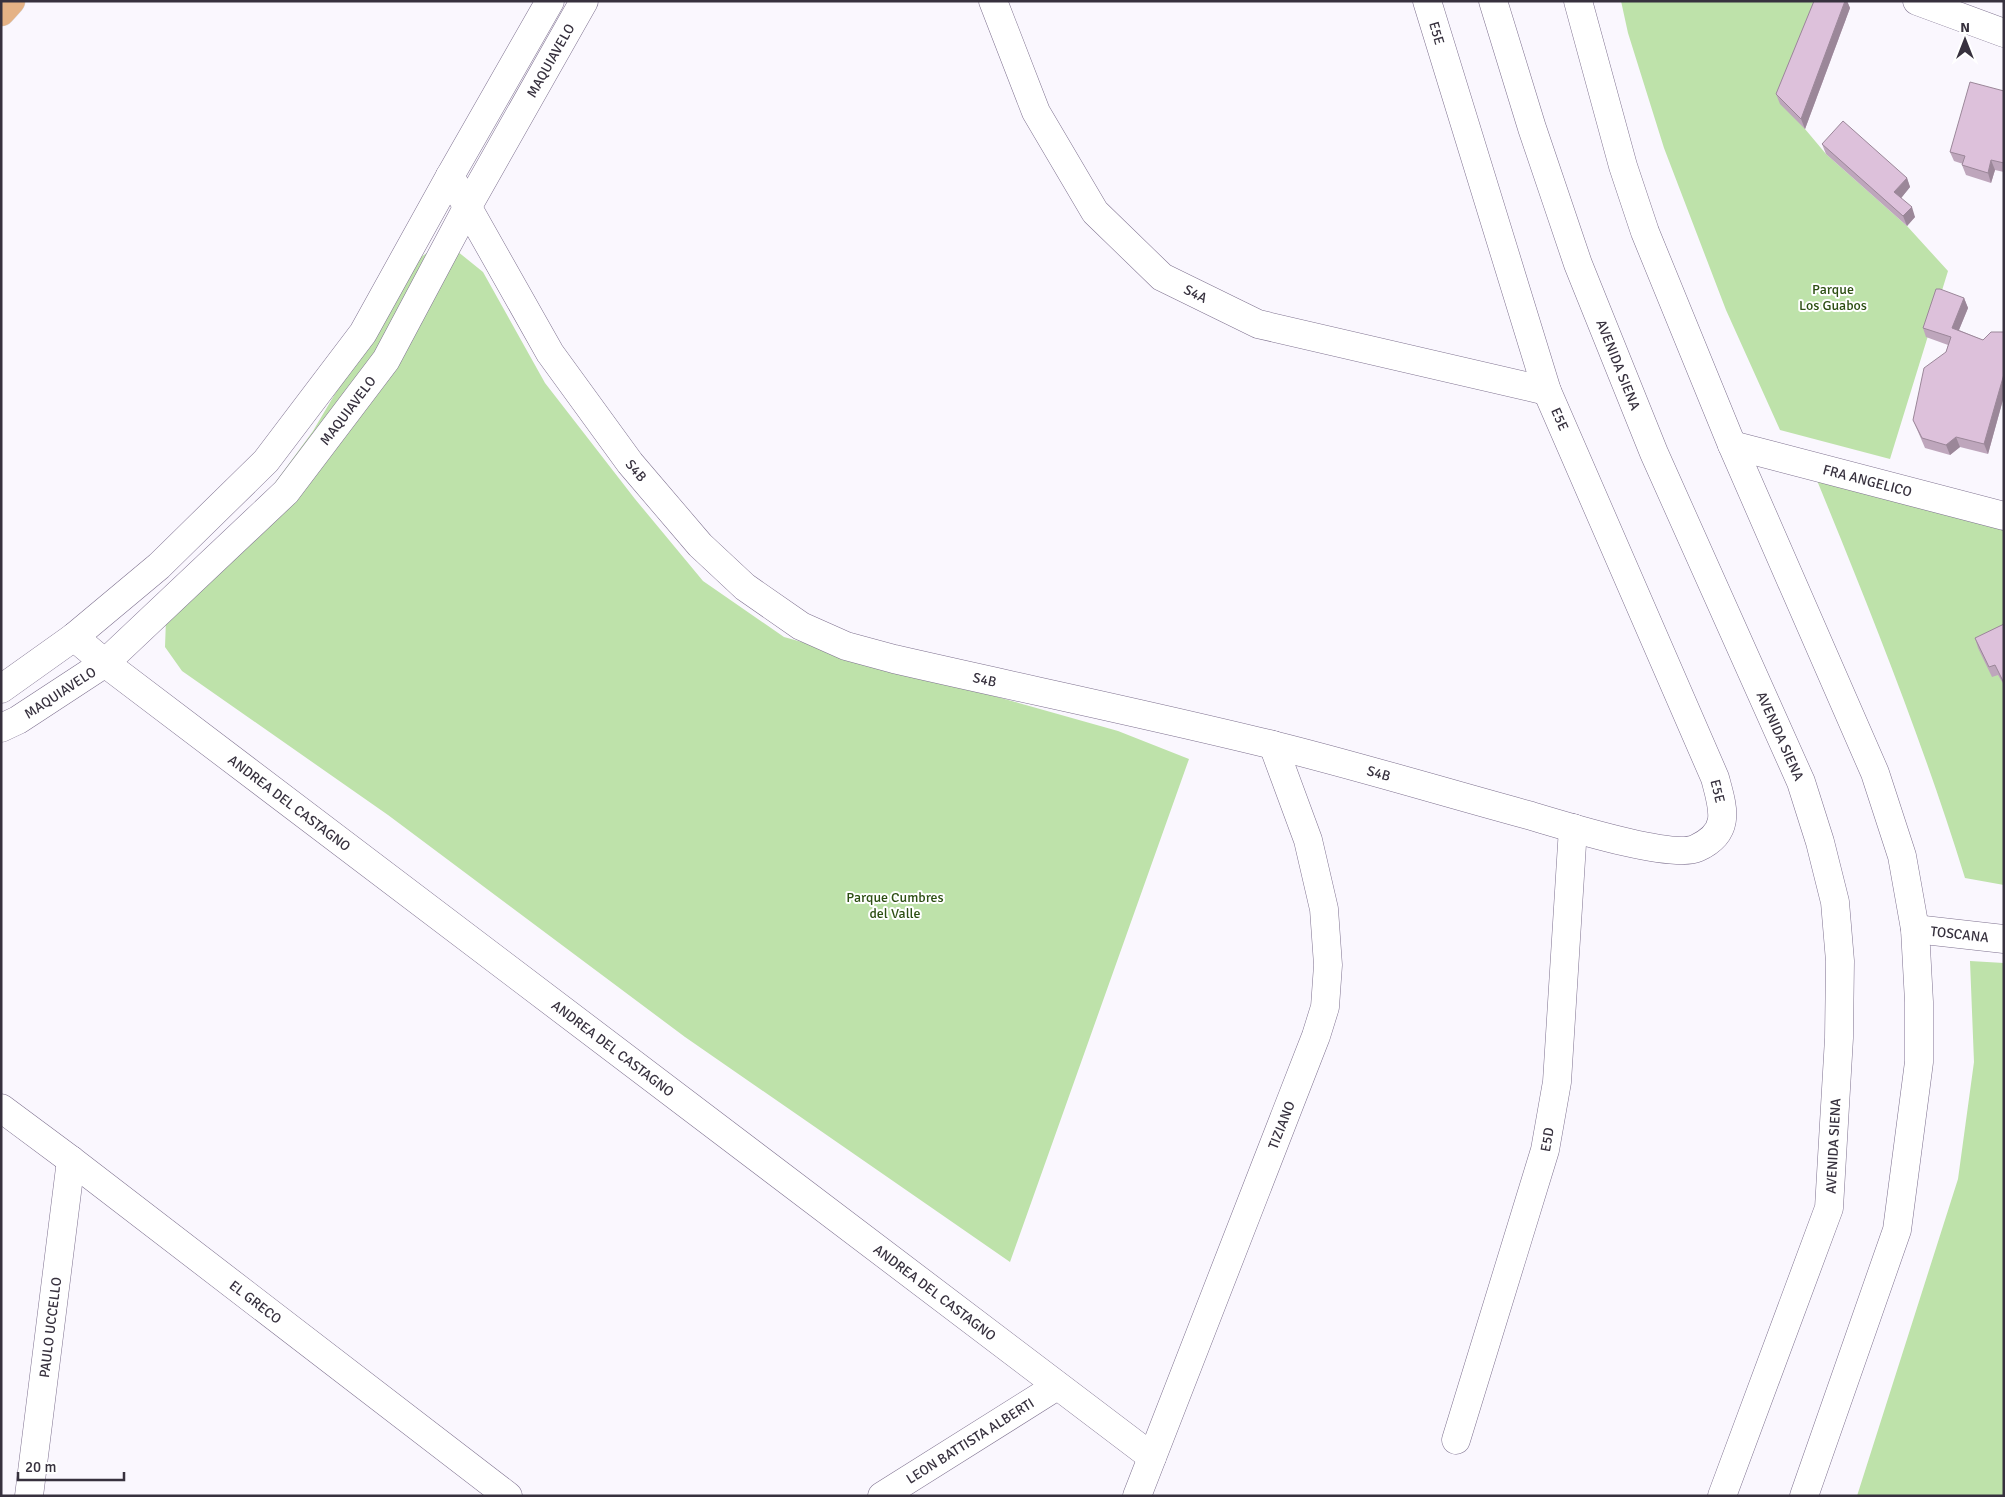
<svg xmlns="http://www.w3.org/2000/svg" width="2005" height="1497" font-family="Signika,sans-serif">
	<rect width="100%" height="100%" fill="#faf7fe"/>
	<g fill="#bee2aa">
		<path d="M1621 1H1822L1805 129 1826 154 1907 226 1948 271 1890 459 1780 430 1726 310 1664 148 1628 33Z"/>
		<path d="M432 249 457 251 483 272 545 383 635 499 703 581 784 637 1118 731 1189 759 1010 1262 685 1037 388 815 182 671 165 647 166 619 235 537 313 431 412 264Z"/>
		<path d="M1816 478 2004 523V885L1965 878C1923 742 1870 610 1816 478Z"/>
		<path d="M1970 961 2004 963V1496H1857L1958 1179 1974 1062Z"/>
	</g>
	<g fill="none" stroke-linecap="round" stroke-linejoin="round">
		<g stroke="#7e718f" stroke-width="29">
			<g id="street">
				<path id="s1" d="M993 1 1036 112 1095 212 1162 277 1258 324 1547 391"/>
				<path id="s2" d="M1493 1 1532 128 1578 264 1654 453 1801 782 1820 842 1835 902 1840 961 1839 1038 1829 1208 1722 1496"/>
				<path d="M1578 1 1623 166 1645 232 1732 445 1875 773 1902 856 1915 929 1919 1002V1062L1897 1230 1804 1496"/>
				<path d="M1917 1 2004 33"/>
				<path id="s3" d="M450 176 550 353 630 463 700 545 745 587 801 626 846 646 894 659C1020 688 1147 714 1273 745 1358 766 1443 792 1528 815 1559 824 1672 860 1697 848 1732 832 1723 808 1715 778L1547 391 1427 1"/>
				<path id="s4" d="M1732 445 2004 516"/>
				<path id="s5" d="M74 637 105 663 1152 1457"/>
				<path d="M1 689 74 637 159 566 266 461 363 333 450 176 550 1"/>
				<path id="s6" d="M1 728 18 720 105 663 286 492 386 360 468 206 584 1"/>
				<path id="s7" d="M1915 929 2004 939"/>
				<path id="s8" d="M1 1108 71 1160 508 1496"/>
				<path id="s9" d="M1456 1440 1545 1150 1557 1082 1573 828"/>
				<path id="s10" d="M29 1496 71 1160"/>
				<path id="s11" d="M882 1496 1057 1386"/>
				<path id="s12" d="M1137 1496 1316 1036 1325 1007 1328 965 1324 909 1308 840 1273 745"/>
			</g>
		</g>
		<g stroke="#d7d6d8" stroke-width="29">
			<path id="primary" d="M1 12 11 1"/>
		</g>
		<use href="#street" stroke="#fff" stroke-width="28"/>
		<use href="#primary" stroke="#e5b285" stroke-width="28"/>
	</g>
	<g fill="#bea6bc">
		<path d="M1814 1H1847L1850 8 1805 129 1780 104 1776 94Z"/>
		<path d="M2004 91V172L1995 170 1991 183 1966 175 1962 165 1963 164 1954 161 1950 152Z"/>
		<path d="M1822 144 1907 178 1910 187 1901 198 1915 217 1907 226 1826 154Z"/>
		<path d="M1964 298 1968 308 1959 330 1983 340 2004 332V396L1988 454 1960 447 1950 455 1925 448 1913 420 1946 352 1948 345 1926 337 1923 328Z"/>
		<path d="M2004 624V685L1998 675 1992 677 1978 648 1975 638Z"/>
	</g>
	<g fill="#9b8799">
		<path d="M1845 1H1847L1850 8 1805 129 1801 119Z"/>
		<path d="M1991 160 1995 170 1991 183 1988 173Z"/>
		<path d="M1907 178 1910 187 1898 202 1894 192Z"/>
		<path d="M1912 207 1915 217 1907 226 1903 216Z"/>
		<path d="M1964 298 1968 308 1956 337 1952 328Z"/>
		<path d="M2004 374V396L1988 454 1984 444Z"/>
		<path d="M1956 437 1960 447 1950 455 1946 445Z"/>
	</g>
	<g fill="#ddc1db" stroke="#9b8799">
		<path d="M1814 1H1845L1801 119 1776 94Z"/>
		<path d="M1970 82 2004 91V163L1991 160 1988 173 1962 165 1965 156 1950 152Z"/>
		<path d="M1843 121 1907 178 1894 192 1912 207 1903 216 1822 144Z"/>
		<path d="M1936 289H1940L1964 298 1952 328 1983 340 1991 332H2004V374L1984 444 1956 437 1946 445 1922 438 1913 420 1924 368 1946 352 1951 337 1923 328Z"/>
		<path d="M2004 624V683L1995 665 1989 667 1975 638Z"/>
	</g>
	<g text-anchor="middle" stroke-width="4" stroke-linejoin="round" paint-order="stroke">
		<g font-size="14" fill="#37313e" stroke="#fff">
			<text transform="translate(1437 33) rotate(74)" y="5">E5E</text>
			<text dy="5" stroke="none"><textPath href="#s6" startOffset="879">MAQUIAVELO</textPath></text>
			<text dy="5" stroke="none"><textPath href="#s1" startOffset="366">S4A</textPath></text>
			<text dy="5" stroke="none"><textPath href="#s2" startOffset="385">AVENIDA SIENA</textPath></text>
			<text dy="5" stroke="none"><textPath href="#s6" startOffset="474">MAQUIAVELO</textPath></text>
			<text transform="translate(1560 419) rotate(66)" y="5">E5E</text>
			<text dy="5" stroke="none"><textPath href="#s3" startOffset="349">S4B</textPath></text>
			<text dy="5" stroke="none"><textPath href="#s4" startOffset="140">FRA ANGELICO</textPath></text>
			<text dy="5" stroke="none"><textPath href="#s3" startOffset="769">S4B</textPath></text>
			<text dy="5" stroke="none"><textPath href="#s6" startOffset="69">MAQUIAVELO</textPath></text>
			<text dy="5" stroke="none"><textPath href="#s2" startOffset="790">AVENIDA SIENA</textPath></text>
			<text dy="5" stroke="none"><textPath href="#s3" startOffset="1174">S4B</textPath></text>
			<text transform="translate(1718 791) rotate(76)" y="5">E5E</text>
			<text dy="5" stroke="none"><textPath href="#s5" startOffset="272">ANDREA DEL CASTAGNO</textPath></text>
			<text dy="5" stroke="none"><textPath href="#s7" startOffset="45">TOSCANA</textPath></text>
			<text dy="5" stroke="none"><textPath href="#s5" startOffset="678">ANDREA DEL CASTAGNO</textPath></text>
			<text dy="5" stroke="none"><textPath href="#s12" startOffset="398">TIZIANO</textPath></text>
			<text dy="5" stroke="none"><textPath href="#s9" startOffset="314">E5D</textPath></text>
			<text transform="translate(1833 1146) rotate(-87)" y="5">AVENIDA SIENA</text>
			<text dy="5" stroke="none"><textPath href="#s5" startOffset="1082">ANDREA DEL CASTAGNO</textPath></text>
			<text dy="5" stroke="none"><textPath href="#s8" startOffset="320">EL GRECO</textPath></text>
			<text dy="5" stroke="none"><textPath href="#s10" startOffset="170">PAULO UCCELLO</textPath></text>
			<text dy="5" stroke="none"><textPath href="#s11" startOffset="104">LEON BATTISTA ALBERTI</textPath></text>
		</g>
		<g font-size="14" fill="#2c4e12" stroke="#fff">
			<text x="1833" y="294">Parque<tspan x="1833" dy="16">Los Guabos</tspan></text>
			<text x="895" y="902">Parque Cumbres<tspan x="895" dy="16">del Valle</tspan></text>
		</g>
	</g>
	<rect width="2005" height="1497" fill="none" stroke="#37313e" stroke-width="5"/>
	<g transform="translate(1965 40)" stroke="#ffffff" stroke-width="4" paint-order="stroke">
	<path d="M0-4L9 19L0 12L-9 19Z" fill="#37313e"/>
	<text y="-8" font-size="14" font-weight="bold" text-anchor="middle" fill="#37313e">N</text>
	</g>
	<path d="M18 1472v8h106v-8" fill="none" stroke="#37313e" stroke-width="2.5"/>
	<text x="25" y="1472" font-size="15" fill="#37313e" stroke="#ffffff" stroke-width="4" paint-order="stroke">20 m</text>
</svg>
